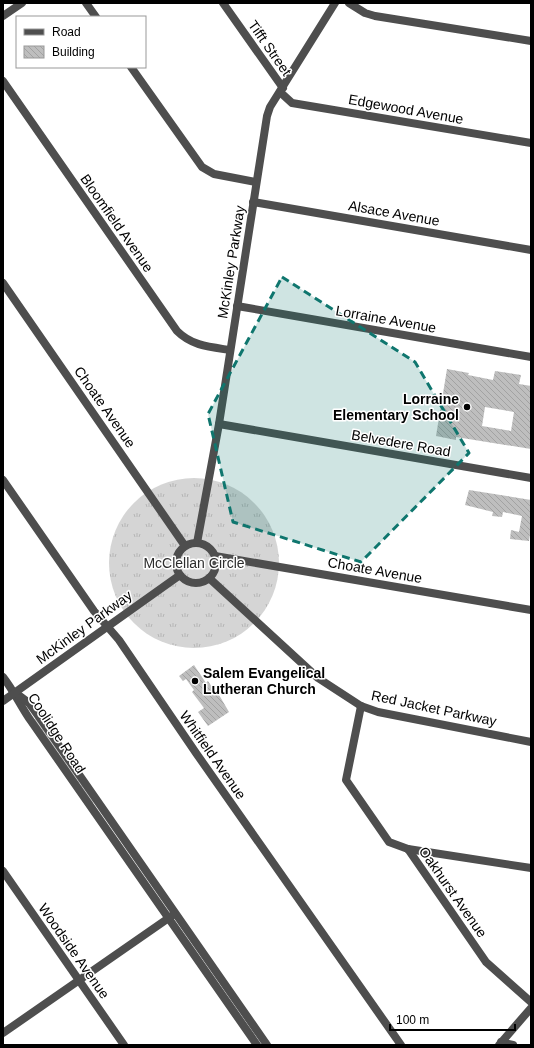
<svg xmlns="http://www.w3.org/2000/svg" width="534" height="1048" font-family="Helvetica,sans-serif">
	<defs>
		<pattern id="grass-dots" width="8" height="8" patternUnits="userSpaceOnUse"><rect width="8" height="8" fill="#d5d5d5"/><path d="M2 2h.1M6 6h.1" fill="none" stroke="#b5b5b5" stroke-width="1.8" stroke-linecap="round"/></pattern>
		<pattern id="park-tufts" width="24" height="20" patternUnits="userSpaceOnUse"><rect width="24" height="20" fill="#d5d5d5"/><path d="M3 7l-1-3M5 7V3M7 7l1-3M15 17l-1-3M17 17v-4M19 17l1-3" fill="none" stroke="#b5b5b5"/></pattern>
		<pattern id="building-back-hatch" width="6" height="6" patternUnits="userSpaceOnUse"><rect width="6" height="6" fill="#bebebe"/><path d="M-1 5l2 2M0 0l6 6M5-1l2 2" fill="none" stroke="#a2a2a2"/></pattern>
	</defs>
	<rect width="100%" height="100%" fill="#fff"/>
	<path fill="url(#grass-dots)" d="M36 718 94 802 91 804 33 720Z"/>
	<circle fill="url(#park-tufts)" cx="194" cy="563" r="85"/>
	<g fill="url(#building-back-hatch)" fill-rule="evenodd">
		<path d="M447 369 469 373 468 375 493 380 495 371 521 375 519 384 531 386V449L456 437V440L436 436ZM485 407 514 412 511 431 482 426Z"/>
		<path d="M469 490 531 500V528L529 541 510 539 511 530 519 532 522 516 503 512 502 517 492 516 493 512 465 505Z"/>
		<path d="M194 665 206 683 208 681 213 689 215 688 229 712 208 726 198 712 204 708 192 692 194 690 186 679 183 681 179 676Z"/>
	</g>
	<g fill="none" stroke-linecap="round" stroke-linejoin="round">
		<g stroke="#4e4e4e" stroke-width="8">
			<path d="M86 3 96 17"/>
			<path d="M349 3 365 13 375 16 531 41"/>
			<path d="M3 16 22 3"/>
			<path d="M131 67 202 167 214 174 256 182"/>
			<path d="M3 81 177 331C192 346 210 347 230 350"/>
			<path d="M280 92 292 103 531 143"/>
			<path d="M253 202 531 250"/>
			<path d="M3 283 185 546"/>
			<path d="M237 306 531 357"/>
			<path d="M219 424 531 478"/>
			<path d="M3 480 94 611 119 640 196 753 401 1045"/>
			<path d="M215 556 531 610"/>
			<path d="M3 677C14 691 21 707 31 721L257 1045"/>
			<path d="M17 694 29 703 39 717 267 1045"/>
			<path d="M361 706 346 780 389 842 408 849 486 962 531 1002"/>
			<path d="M408 849 531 868"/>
			<path d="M3 871 124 1045"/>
			<path d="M3 1033 173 915"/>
			<path d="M501 1042 513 1045"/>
		</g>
		<g stroke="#4e4e4e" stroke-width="8">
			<path d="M223 3 283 88"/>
			<circle cx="196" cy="563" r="20"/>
			<path d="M197 543 219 424 267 116 270 107 335 3"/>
			<path d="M209 578 318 678 361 706 378 712 531 742"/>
			<path d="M3 701 180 575"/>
			<path d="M499 1045 531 1008"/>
		</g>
	</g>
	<path fill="#0f766e" fill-opacity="0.2" stroke="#0f766e" stroke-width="3" stroke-dasharray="8 5" stroke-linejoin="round" d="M282 277 415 362 469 453 361 562 233 522 208 414Z"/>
	<g fill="#000" stroke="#fff" stroke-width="1.5">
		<circle cx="467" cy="407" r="4"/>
		<circle cx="195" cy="681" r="4"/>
	</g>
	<g text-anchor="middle" stroke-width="3" stroke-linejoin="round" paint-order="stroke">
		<g font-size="14" fill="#000" stroke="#fff">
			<text transform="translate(270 48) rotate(55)" y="5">Tifft Street</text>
			<text transform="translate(406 109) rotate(10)" y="5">Edgewood Avenue</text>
			<text transform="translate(394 213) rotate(10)" y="5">Alsace Avenue</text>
			<text transform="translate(117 223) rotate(55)" y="5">Bloomfield Avenue</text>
			<text transform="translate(231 262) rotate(-81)" y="5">McKinley Parkway</text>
			<text transform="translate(386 319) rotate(10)" y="5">Lorraine Avenue</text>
			<text transform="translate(105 407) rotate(55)" y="5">Choate Avenue</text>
			<text transform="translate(401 443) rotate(10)" y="5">Belvedere Road</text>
			<text transform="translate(375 570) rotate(10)" y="5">Choate Avenue</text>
			<text transform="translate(84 627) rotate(-36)" y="5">McKinley Parkway</text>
			<text transform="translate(434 708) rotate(12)" y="5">Red Jacket Parkway</text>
			<text transform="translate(57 733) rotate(57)" y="5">Coolidge Road</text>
			<text transform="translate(213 755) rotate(55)" y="5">Whitfield Avenue</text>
			<text transform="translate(453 892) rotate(55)" y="5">Oakhurst Avenue</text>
			<text transform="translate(74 951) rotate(55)" y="5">Woodside Avenue</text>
		</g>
		<g font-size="14" font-weight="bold" fill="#000" stroke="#fff" text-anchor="end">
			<text x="459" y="404">Lorraine<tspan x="459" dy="16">Elementary School</tspan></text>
			<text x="203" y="678" text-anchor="start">Salem Evangelical<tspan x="203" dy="16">Lutheran Church</tspan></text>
		</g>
		<g font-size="14" fill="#2c2c2c" stroke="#fff">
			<text x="194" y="568">McClellan Circle</text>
		</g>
	</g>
	<rect width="534" height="1048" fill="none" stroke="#000000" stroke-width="8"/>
	<rect x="16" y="16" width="130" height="52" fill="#ffffff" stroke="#999999"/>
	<rect x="24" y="29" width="20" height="6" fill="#4e4e4e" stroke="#999999"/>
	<text x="52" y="36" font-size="12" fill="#000000">Road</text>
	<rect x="24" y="46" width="20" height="12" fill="url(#building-back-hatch)" stroke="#999999"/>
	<text x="52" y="56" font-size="12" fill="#000000">Building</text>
	<path d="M390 1024v6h125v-6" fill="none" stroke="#000000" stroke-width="2"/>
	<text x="396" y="1024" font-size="12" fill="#000000" stroke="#ffffff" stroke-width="3" paint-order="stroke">100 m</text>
</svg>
